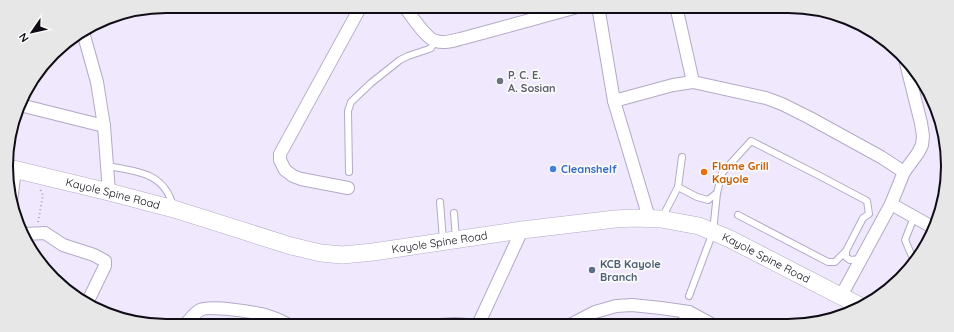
<svg xmlns="http://www.w3.org/2000/svg" width="954" height="332" font-family="Quicksand,sans-serif">
	<rect width="100%" height="100%" fill="#f0e9fd"/>
	<g fill="none" stroke-linecap="round" stroke-linejoin="round">
		<g stroke="#b3a9c7" stroke-width="8">
			<g id="lane">
				<path d="M107 166C136 171 164 172 173 206"/>
				<path d="M349 172 348 111 351 102 371 83 400 60 408 56 429 49 431 48 435 41"/>
				<path d="M678 187 682 157"/>
				<path d="M440 202 443 240"/>
				<path d="M454 213 456 239"/>
				<path d="M738 215 828 262H835L846 251V257L850 260 861 259"/>
				<path d="M662 218 678 187 697 197 708 200 717 193"/>
				<path d="M914 261 905 240 914 217"/>
				<path d="M689 296 713 232 717 193 722 173 751 141 818 175 867 201 869 214 863 218 846 251"/>
			</g>
		</g>
		<g stroke="#b3a9c7" stroke-width="14">
			<g id="street">
				<path d="M404 6C411 15 426 39 436 41 445 44 455 40 464 38L581 6"/>
				<path d="M598 6 614 101 649 218"/>
				<path d="M676 6 693 82"/>
				<path d="M83 32 97 82 104 126 109 192"/>
				<path d="M614 101 673 85 693 82 766 98 782 104 810 118 881 157 904 172"/>
				<path d="M20 105 104 126"/>
				<path d="M348 188 301 179 293 176 285 170 280 160V154L361 6"/>
				<path d="M11 202 15 169"/>
				<path d="M891 204 934 228"/>
				<path d="M24 234 45 233 63 245 94 255 105 261V266L87 303"/>
				<path d="M841 296 891 204 904 172 918 153 922 145 923 136 921 123 906 63"/>
				<path d="M439 325 455 324 468 325"/>
				<path d="M478 325 522 230"/>
				<path d="M570 325 595 312 616 306 632 305 661 308 689 312 713 325"/>
				<path d="M682 325 689 312"/>
				<path d="M184 326C189 321 193 314 200 310 209 305 256 312 268 316 276 318 283 322 291 326"/>
			</g>
		</g>
		<g stroke="#b3a9c7" stroke-width="18">
			<g id="secondary">
				<path id="s1" d="M9 168 109 192 174 209 291 246 321 253 342 255 373 252 522 230 615 219 634 218 661 219 699 226 730 239 862 307"/>
			</g>
		</g>
		<path stroke="#aaa4b5" stroke-width="2" stroke-dasharray="1 3" stroke-linecap="butt" d="M38 222 43 195 40 189"/>
		<use href="#lane" stroke="#fff" stroke-width="6"/>
		<use href="#street" stroke="#fff" stroke-width="12"/>
		<use href="#secondary" stroke="#fff" stroke-width="17"/>
	</g>
	<circle fill="#6b7280" stroke="#fafafa" stroke-width="1.5" cx="500" cy="81" r="4"/>
	<circle fill="#3f7fe0" stroke="#fafafa" stroke-width="1.5" cx="553" cy="169" r="4"/>
	<circle fill="#e8710a" stroke="#fafafa" stroke-width="1.5" cx="704" cy="172" r="4"/>
	<circle fill="#5c6f8a" stroke="#fafafa" stroke-width="1.5" cx="592" cy="270" r="4"/>
	<g text-anchor="middle" stroke-width="3.5" stroke-linejoin="round" paint-order="stroke">
		<g font-size="11" font-weight="bold" fill="#5b616d" stroke="#fafafa" text-anchor="start">
			<text x="508" y="79">P. C. E.<tspan x="508" dy="13">A. Sosian</tspan></text>
		</g>
		<g font-size="11" font-weight="bold" fill="#c56008" stroke="#fafafa" text-anchor="start">
			<text x="712" y="170">Flame Grill<tspan x="712" dy="13">Kayole</tspan></text>
		</g>
		<g font-size="11" font-weight="bold" fill="#366cbe" stroke="#fafafa" text-anchor="start">
			<text x="561" y="173">Cleanshelf</text>
		</g>
		<g font-size="11" fill="#100c16" stroke="#fafafa">
			<text dy="4" stroke="none"><textPath href="#s1" startOffset="107">Kayole Spine Road</textPath></text>
			<text dy="4" stroke="none"><textPath href="#s1" startOffset="443">Kayole Spine Road</textPath></text>
			<text dy="4" stroke="none"><textPath href="#s1" startOffset="779">Kayole Spine Road</textPath></text>
		</g>
		<g font-size="11" font-weight="bold" fill="#4e5e75" stroke="#fafafa" text-anchor="start">
			<text x="600" y="268">KCB Kayole<tspan x="600" dy="13">Branch</tspan></text>
		</g>
	</g>
	<path d="M0 0H954V332H0ZM166 13H788A153 153 0 0 1 941 166V166A153 153 0 0 1 788 319H166A153 153 0 0 1 13 166V166A153 153 0 0 1 166 13Z" fill="#e7e7e8" fill-rule="evenodd"/>
	<path fill="none" stroke="#100c16" stroke-width="2" d="M166 13H788A153 153 0 0 1 941 166V166A153 153 0 0 1 788 319H166A153 153 0 0 1 13 166V166A153 153 0 0 1 166 13Z"/>
	<g transform="translate(32 32) rotate(236)" stroke="#fafafa" stroke-width="3" paint-order="stroke">
	<path d="M0-3L7 15L0 10L-7 15Z" fill="#100c16"/>
	<text y="-6" font-size="11" font-weight="bold" text-anchor="middle" fill="#100c16">N</text>
	</g>
</svg>
